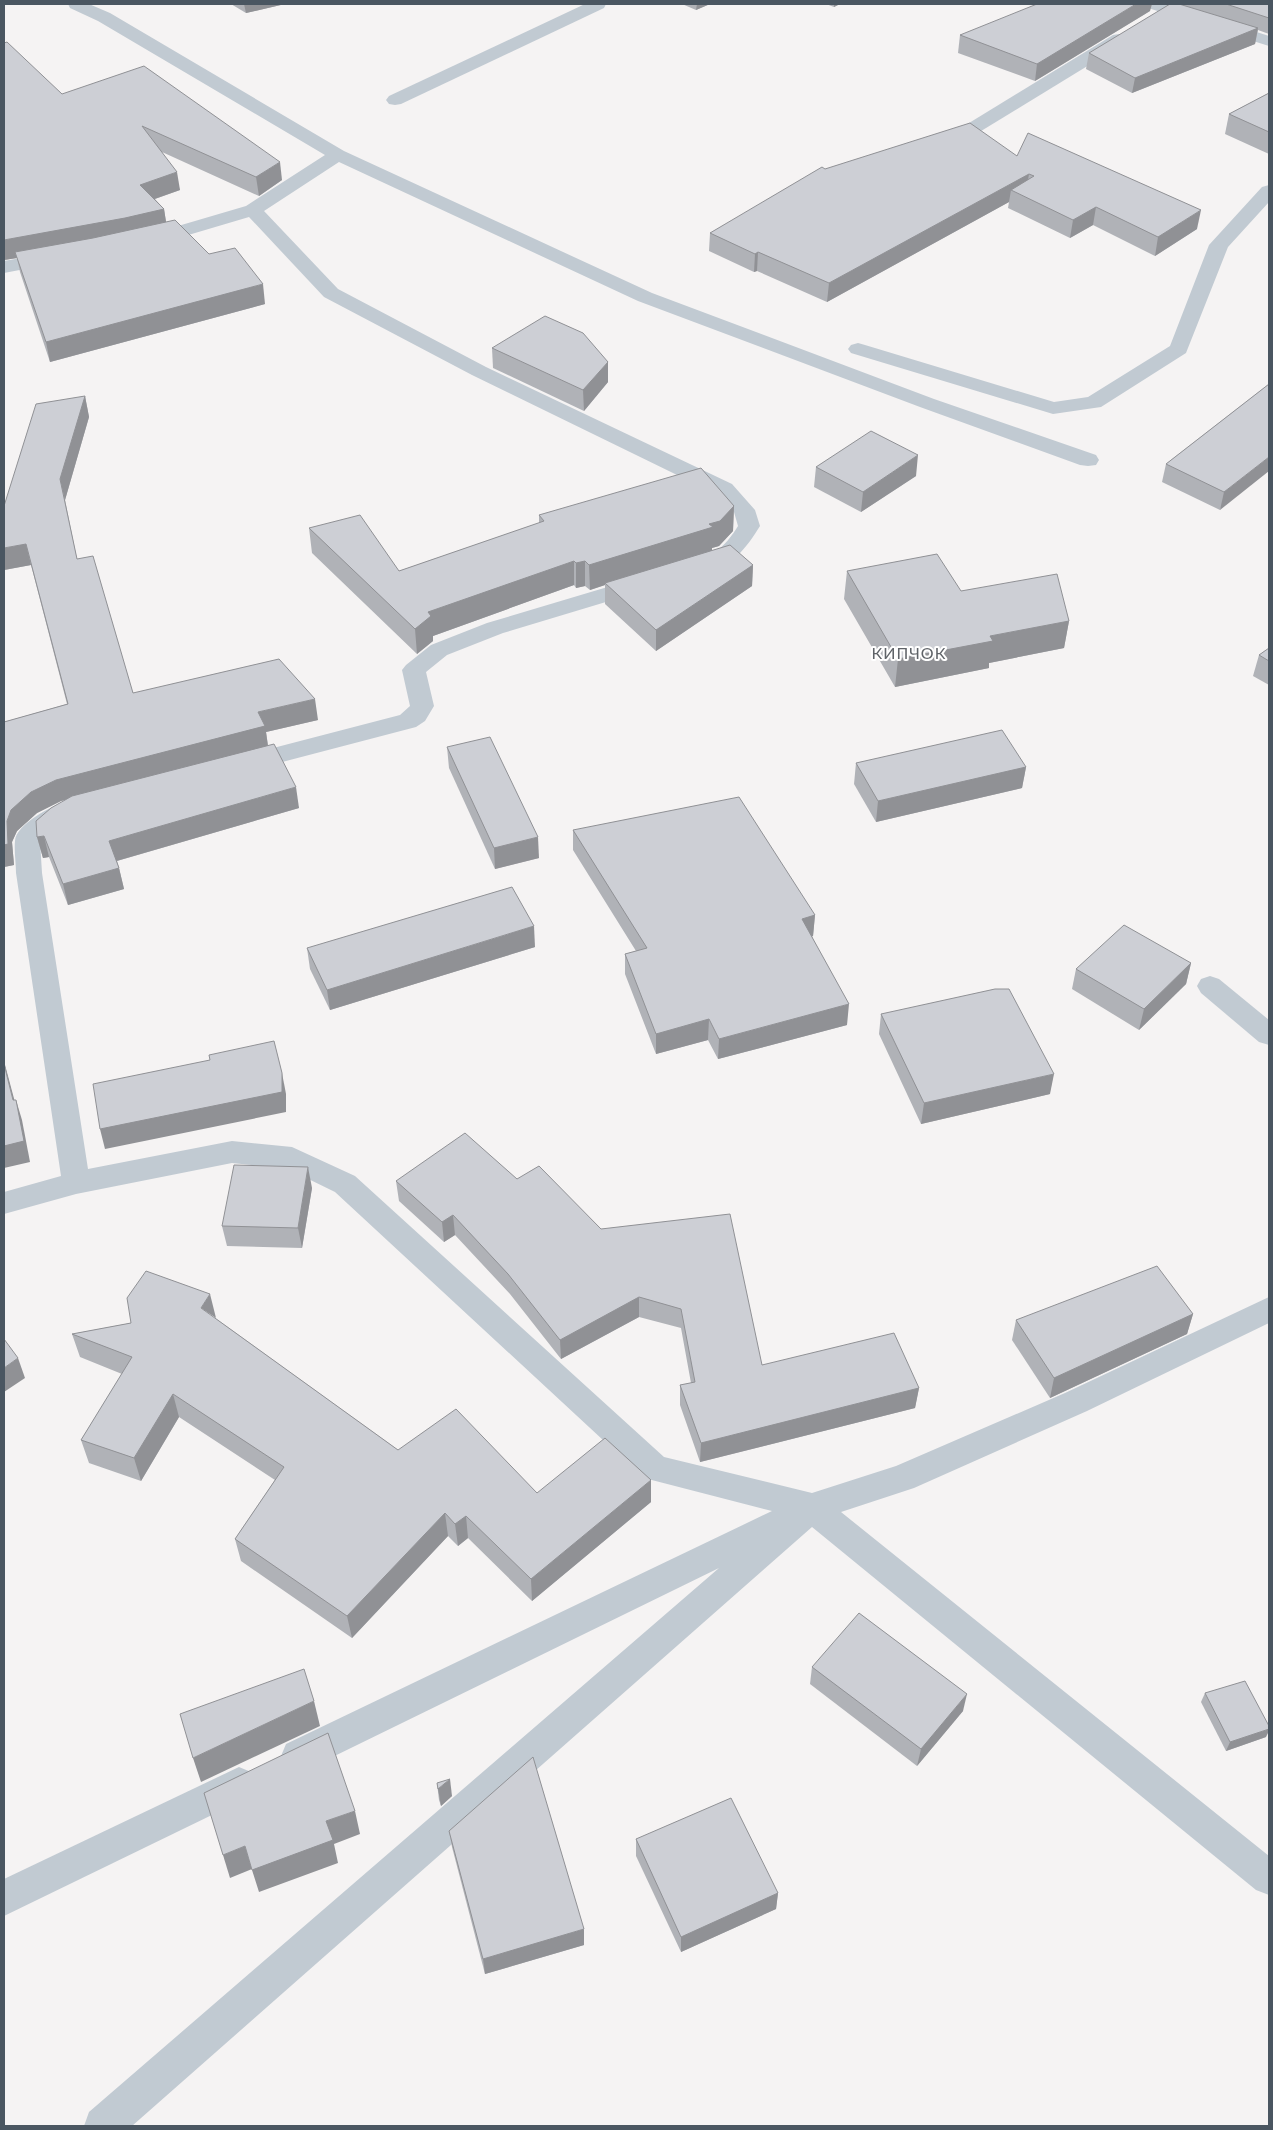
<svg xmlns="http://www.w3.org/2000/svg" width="1273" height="2130" font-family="Lato,sans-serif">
	<rect width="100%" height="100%" fill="#f5f3f3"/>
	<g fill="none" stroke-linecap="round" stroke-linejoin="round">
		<g fill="#c1cad2" fill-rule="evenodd">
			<path d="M68 4H89L110 13 344 151 652 293 934 399 1096 455 1099 460 1096 465 1088 466 1080 465 920 407 638 301 339 162 264 211 338 289 486 367 732 484 755 510 760 526C746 549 724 578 693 570L690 565C696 556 706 559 714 553 724 546 732 536 738 526L734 512 716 494 472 375 324 297 249 217 158 244 151 246 144 244 141 240 144 236 246 206 325 155 98 21 70 8Z"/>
			<path d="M585 4H606L604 8 401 104 395 105 389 104 386 100 389 96Z"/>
			<path d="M1146 4H1170L1269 36V46L1148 8Z"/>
			<path d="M1119 34 1125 35 1128 39 1125 43 968 139 962 140 956 139 953 135 956 131 1113 35Z"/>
			<path d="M1269 185V202L1228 247 1186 353 1101 407 1053 414 851 353 848 349 851 345 858 343 865 345 1054 402 1088 397 1170 346 1209 245 1262 187Z"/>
			<path d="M54 252 61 254 64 258 61 262 4 273V261Z"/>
			<path d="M641 577 649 579 652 584 649 589 503 633 447 655 426 672 434 706 425 721 416 727 244 772 235 770 232 764 235 758 400 715 410 706 402 670 406 665 431 645 487 623Z"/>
			<path d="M67 801 76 804 79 810 76 816 55 827 40 841 42 873 88 1169 232 1141 292 1147 355 1176 664 1457 812 1493 896 1466 1065 1393 1269 1297V1323L1087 1411 914 1488 841 1512 1269 1856V1895L1256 1890 812 1527 132 2126H84L89 2112 719 1568 310 1768 298 1772 286 1768 281 1756 286 1744 772 1511 644 1478 335 1192 288 1169 232 1163 76 1194 4 1214V1192L61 1176 16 873C16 863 14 851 15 841 16 824 52 806 67 801Z"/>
			<path d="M1210 976 1219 979 1269 1020V1045L1259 1042 1201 993 1197 986 1201 979Z"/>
			<path d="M239 1767 251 1772 256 1784 251 1796 4 1916V1879Z"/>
		</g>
	</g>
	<g fill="#b0b2b7">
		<path d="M231 4H285L246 13Z"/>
		<path d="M682 4H710L696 10Z"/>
		<path d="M826 4H840L834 7Z"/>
		<path d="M1180 4H1269V34L1258 30 1255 44 1132 93 1086 69 1089 53Z"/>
		<path d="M1150 11 1035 81 958 53 960 35Z"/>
		<path d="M1269 93V154L1225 134 1229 114Z"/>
		<path d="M62 94 282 180 259 196 162 152 180 190 155 199 164 209 166 222 209 254 265 304 50 362 20 272 17 258 4 260Z"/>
		<path d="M1017 156 1197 229 1155 256 1093 225 1070 238 1008 208 1009 202 827 302 757 271 754 272 709 251 710 233 825 169Z"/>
		<path d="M492 348 608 362V382L584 411 493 368Z"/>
		<path d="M1269 384 1220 510 1162 482 1166 464Z"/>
		<path d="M85 396 89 417 65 500 77 559 133 693 318 720 266 732 268 745 299 808 117 861 119 868 124 889 68 905 49 857 43 858 37 837 65 800 61 801 37 813 17 831 12 842 14 865 4 867V722L67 704 31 565 4 570Z"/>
		<path d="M816 467 916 476 861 512 814 487Z"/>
		<path d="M734 506 733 531 719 546 712 548V550L753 565 752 586 656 651 605 604V585L590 590 585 586 576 588 574 585 433 636V641L417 654 312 553 309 528 399 571 539 523V515Z"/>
		<path d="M847 571 961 591 1069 621 1064 648 989 663V668L895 687 844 599Z"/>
		<path d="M1269 648V685L1253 676 1259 655Z"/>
		<path d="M447 747 539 858 495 869 449 768Z"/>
		<path d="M856 763 1026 767 1022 788 876 822 854 784Z"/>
		<path d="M573 830 815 915 813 936H812L847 1025 718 1059 708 1040 656 1054 625 974V954L636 951 573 850Z"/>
		<path d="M535 947 330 1010 310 969 307 948Z"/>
		<path d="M1191 963 1186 984 1139 1030 1072 989 1076 969Z"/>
		<path d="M881 1014 1050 1094 921 1124 879 1034Z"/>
		<path d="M517 1179 601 1229 762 1365 919 1388 915 1408 700 1462 680 1405V1385L691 1383 681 1328 639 1317 561 1359 510 1294 455 1235 444 1242 399 1201 396 1181Z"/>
		<path d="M312 1188 302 1248 227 1246 222 1226Z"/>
		<path d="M1193 1314 1187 1334 1050 1398 1012 1340 1016 1320Z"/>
		<path d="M215 1318 398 1450 537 1493 651 1480V1502L532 1601 468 1538 458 1546 448 1536 352 1638 241 1561 235 1539 275 1480 179 1417 141 1481 89 1463 81 1440 122 1374 80 1357 72 1334 131 1323Z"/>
		<path d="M812 1667 963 1711 917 1766 810 1684Z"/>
		<path d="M1205 1693 1266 1737 1226 1751 1201 1702Z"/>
		<path d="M437 1783 452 1796 441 1806 439 1800Z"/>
		<path d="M449 1831 584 1945 485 1974 452 1847Z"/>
		<path d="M636 1839 778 1893 776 1909 681 1952 636 1856Z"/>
	</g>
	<g fill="#909195">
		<path d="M244 4H285L246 13Z"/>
		<path d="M697 4H710L696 10Z"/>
		<path d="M834 4H840L834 7Z"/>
		<path d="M1136 4H1152L1150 11 1035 81 1037 64Z"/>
		<path d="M1258 28 1255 44 1132 93 1135 78Z"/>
		<path d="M280 162 282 180 259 196 256 177Z"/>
		<path d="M177 172 180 190 143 203 140 185Z"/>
		<path d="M1029 174 1026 192 1011 190 1009 202 827 302 829 283Z"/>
		<path d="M1096 207 1093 225 1070 238 1073 220Z"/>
		<path d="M164 209 167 228 15 252 17 258 4 260V240Z"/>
		<path d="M1201 210 1197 229 1155 256 1158 237Z"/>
		<path d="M758 252 757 271 754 272 755 254Z"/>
		<path d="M263 284 265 304 50 362 46 342Z"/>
		<path d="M608 362V382L584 411 583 390Z"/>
		<path d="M85 396 89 417 65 500 60 479Z"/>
		<path d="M918 455 916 476 861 512 863 492Z"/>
		<path d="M1269 457V471L1220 510 1224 492Z"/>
		<path d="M734 506 733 531 719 546 712 548V552L605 583V585L590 590 589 565 709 524Z"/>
		<path d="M26 544 31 565 4 570V548Z"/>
		<path d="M574 561V585L433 636V641L417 654 415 629 428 612Z"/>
		<path d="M585 561V586L576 588V563Z"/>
		<path d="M753 565 752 586 656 651V630Z"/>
		<path d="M1069 621 1064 648 989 663V668L895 687 898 659 990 636Z"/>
		<path d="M315 699 318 720 266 732 268 747 61 801 37 813 17 831 12 842 14 865 4 867V845L7 821 11 810 31 792 56 780 258 712Z"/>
		<path d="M1026 767 1022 788 876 822 878 801Z"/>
		<path d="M296 787 299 808 113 862 109 841Z"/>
		<path d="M44 836 49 857 43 858 37 837Z"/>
		<path d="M538 837 539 858 495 869 494 848Z"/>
		<path d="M119 868 124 889 68 905 63 884Z"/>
		<path d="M815 915 813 936 801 940 802 919Z"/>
		<path d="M534 926 535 947 330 1010 327 990Z"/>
		<path d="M1191 963 1186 984 1139 1030 1144 1009Z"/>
		<path d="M849 1004 847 1025 718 1059 719 1039Z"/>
		<path d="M709 1019 708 1040 656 1054V1034Z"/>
		<path d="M4 1061 20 1121 13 1100 4 1064Z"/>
		<path d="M282 1073 286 1094V1112L105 1149 100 1129Z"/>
		<path d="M1054 1074 1050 1094 921 1124 924 1103Z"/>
		<path d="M16 1100 22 1120 30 1162 4 1168V1146Z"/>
		<path d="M308 1167 312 1188 302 1248 298 1228Z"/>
		<path d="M453 1215 455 1235 444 1242 442 1222Z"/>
		<path d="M210 1294 216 1318 201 1308Z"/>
		<path d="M639 1297V1317L561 1359 560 1340Z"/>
		<path d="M1193 1314 1187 1334 1050 1398 1054 1378Z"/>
		<path d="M18 1358 25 1378 4 1392V1368Z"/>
		<path d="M919 1388 915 1408 700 1462 701 1443Z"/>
		<path d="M173 1394 179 1417 141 1481 134 1458Z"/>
		<path d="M651 1480V1502L532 1601 531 1579Z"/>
		<path d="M445 1513 448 1536 352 1638 347 1616Z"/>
		<path d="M466 1516 468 1538 458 1546 455 1524Z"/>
		<path d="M967 1694 963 1711 917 1766 921 1749Z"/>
		<path d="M314 1701 320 1726 201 1782 193 1758Z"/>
		<path d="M1269 1729V1731L1266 1737 1226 1751 1230 1742Z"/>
		<path d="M450 1779 452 1796 441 1806 438 1789Z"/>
		<path d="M355 1811 360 1834 334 1844 338 1863 259 1892 252 1870 326 1821Z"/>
		<path d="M245 1846 252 1869 230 1878 223 1855Z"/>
		<path d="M778 1893 776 1909 681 1952V1937Z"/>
		<path d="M584 1929V1945L485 1974 483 1959Z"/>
	</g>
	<g fill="#cdcfd5" stroke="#909195">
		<path d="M1037 4H1136L1037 64 960 35Z"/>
		<path d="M1170 4H1179L1258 28 1135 78 1089 53Z"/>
		<path d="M1226 4H1269V18Z"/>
		<path d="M7 42 62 94 144 66 280 162 256 177 142 126 177 172 140 185 164 209 125 218 4 240V43Z"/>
		<path d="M1269 93V132L1229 114Z"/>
		<path d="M970 123 1017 156 1028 133 1201 210 1158 237 1096 207 1073 220 1011 190 1034 176 1029 174 829 283 758 252 755 254 710 233 822 167 825 169Z"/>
		<path d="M175 220 209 254 235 248 263 284 46 342 15 252 93 238Z"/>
		<path d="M545 316 583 333 608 362 583 390 492 348Z"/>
		<path d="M1269 384V457L1224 492 1166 464Z"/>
		<path d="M85 396 60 479 77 559 93 556 133 693 279 659 315 699 258 712 265 726 56 780 31 792 11 810 7 821 8 844 4 845V722L68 704 26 544 4 548V506L36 404Z"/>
		<path d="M871 431 918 455 863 492 816 467Z"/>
		<path d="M701 468 734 506 720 521 709 524 713 527 589 565 585 561 576 563 574 561 428 612 431 616 415 629 309 528 360 515 399 571 544 521 539 515Z"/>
		<path d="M730 545 753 565 656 630 605 583Z"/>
		<path d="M937 554 961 591 1057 574 1069 621 990 636 993 641 898 659 847 571Z"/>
		<path d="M1269 648V661L1259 655Z"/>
		<path d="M1002 730 1026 767 878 801 856 763Z"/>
		<path d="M490 737 538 837 494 848 447 747Z"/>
		<path d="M274 744 296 787 109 841 119 868 63 884 44 836 37 837 36 821 51 808 72 796Z"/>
		<path d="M739 797 815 915 802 919 849 1004 719 1039 709 1019 656 1034 625 954 647 948 573 830Z"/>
		<path d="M512 887 534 926 327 990 307 948Z"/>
		<path d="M1124 925 1191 963 1144 1009 1076 969Z"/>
		<path d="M995 989H1009L1054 1074 924 1103 881 1014Z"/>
		<path d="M274 1041 282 1073V1092L100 1129 93 1084 210 1060 209 1055Z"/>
		<path d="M4 1064 13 1100H16L24 1141 4 1146Z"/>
		<path d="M465 1133 517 1179 539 1166 601 1229 730 1214 762 1365 894 1333 919 1388 701 1443 680 1385 695 1382 681 1309 639 1297 560 1340 508 1274 453 1215 442 1222 396 1181Z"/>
		<path d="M234 1165 308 1167 298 1228 222 1226Z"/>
		<path d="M1157 1266 1193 1314 1054 1378 1016 1320Z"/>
		<path d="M146 1271 210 1294 201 1308 398 1450 456 1409 537 1493 605 1438 651 1480 531 1579 466 1516 455 1524 445 1513 347 1616 235 1539 284 1467 173 1394 134 1458 81 1440 132 1357 72 1334 131 1323 127 1298Z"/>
		<path d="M4 1339 18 1358 4 1368Z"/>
		<path d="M859 1613 967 1694 921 1749 812 1667Z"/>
		<path d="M304 1669 314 1701 193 1758 180 1714Z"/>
		<path d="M1245 1681 1269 1726V1729L1230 1742 1205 1693Z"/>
		<path d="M328 1733 355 1811 326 1821 333 1840 252 1870 245 1846 223 1855 204 1793Z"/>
		<path d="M533 1757 584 1929 483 1959 449 1831Z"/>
		<path d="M450 1779 438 1789 437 1783Z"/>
		<path d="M731 1798 778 1893 681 1937 636 1839Z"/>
	</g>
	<g text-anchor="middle" stroke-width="4" stroke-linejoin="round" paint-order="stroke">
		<g font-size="16" letter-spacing="1" fill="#5f6368" stroke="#fff">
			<text x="909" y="659">КИПЧОК</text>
		</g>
	</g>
	<rect width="1273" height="2130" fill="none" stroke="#4a5661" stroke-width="10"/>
</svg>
